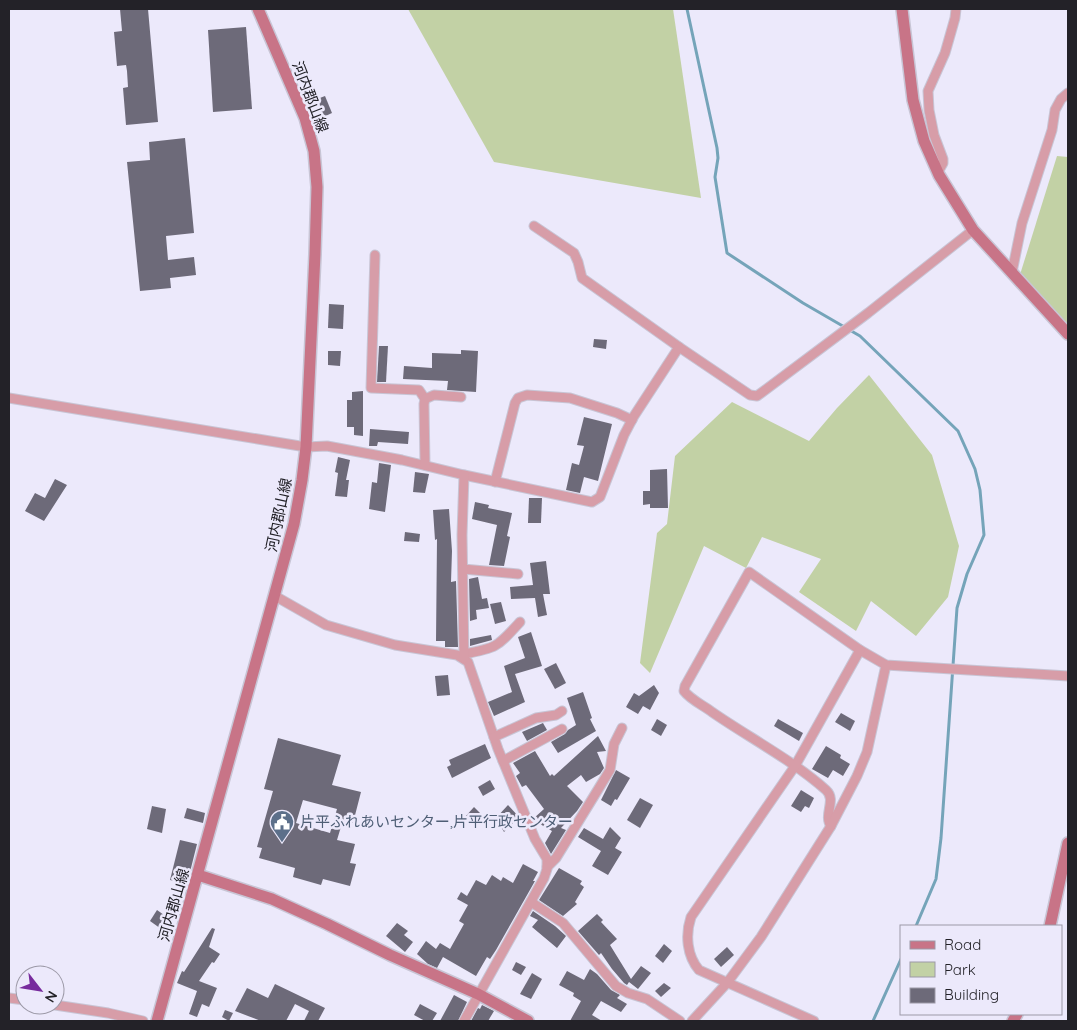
<svg xmlns="http://www.w3.org/2000/svg" width="1077" height="1030" font-family="Quicksand,'Noto Sans JP',sans-serif">
	<rect width="100%" height="100%" fill="#ece9fb"/>
	<g fill="#c2d1a5">
		<path d="M408 9H673L701 198 494 162Z"/>
		<path d="M1057 156 1068 157V326L1018 281Z"/>
		<path d="M869 375 932 455 959 546 948 597 916 636 871 601 856 631 799 592 821 559 762 537 746 568 704 546 650 673 640 663 657 533 667 524 675 456 732 402 809 441 837 408Z"/>
	</g>
	<g fill="none" stroke-linecap="round" stroke-linejoin="round">
		<g stroke="#75a4b9" stroke-width="3">
			<path d="M687 9 717 148 718 158 715 177 727 253 803 303 860 336 958 431 975 469 980 490 984 535 967 574 957 608 941 838 936 879 916 926"/>
			<path d="M873 1021 901 959"/>
		</g>
	</g>
	<g fill="#6d6a79" fill-rule="evenodd">
		<path d="M120 9H148L158 122 126 125 123 88 128 87 127 71 126 65 117 66 114 32 122 31Z"/>
		<path d="M246 27 252 109 213 112 208 30Z"/>
		<path d="M325 96 332 113 319 119 312 101Z"/>
		<path d="M185 138 194 233 166 236 168 260 194 257 196 275 170 278 171 288 140 291 127 162 150 160 149 142Z"/>
		<path d="M329 304 344 305 343 329 328 328Z"/>
		<path d="M594 339 607 340 606 349 593 347Z"/>
		<path d="M379 346H388L386 382H377Z"/>
		<path d="M461 350 478 351 476 392 447 390 448 381 403 379 404 366 432 368V353L461 354Z"/>
		<path d="M328 351H341L340 366 328 365Z"/>
		<path d="M363 391V436L354 435V427H347V400H352V392Z"/>
		<path d="M584 417 612 424 598 481 584 477 580 493 566 490 572 463 579 465 584 446 577 445Z"/>
		<path d="M370 429 409 432 408 444 378 442 377 446H369Z"/>
		<path d="M338 457 350 460 346 480H349L347 497 335 496 338 473 335 472Z"/>
		<path d="M379 463 391 465 385 512 369 509 372 482 377 483Z"/>
		<path d="M667 469 668 508H650V504L643 505V491H650V470Z"/>
		<path d="M415 472 429 474 425 493 413 492Z"/>
		<path d="M55 479 67 485 44 521 25 511 35 493 45 498Z"/>
		<path d="M529 498H542L541 523H528Z"/>
		<path d="M475 502 489 505 488 508 512 513 507 536 510 537 504 566 489 565 497 525 472 519Z"/>
		<path d="M449 509 452 551 451 582 456 581 458 647H445V641H436L437 539 435 540 433 510Z"/>
		<path d="M405 532 420 534 419 542 404 541Z"/>
		<path d="M546 561 550 594H543L547 615 538 617 535 598 511 599 510 587 533 585 530 563Z"/>
		<path d="M478 577 482 599 487 598 489 608 476 610 477 619 470 621 469 579Z"/>
		<path d="M501 602 506 621 495 624 490 604Z"/>
		<path d="M531 632 542 666 515 674 525 702 494 716 488 702 512 692 504 666 525 658 518 637Z"/>
		<path d="M491 635 492 640 470 646V639Z"/>
		<path d="M556 663 566 683 555 689 544 669Z"/>
		<path d="M448 675 450 695 437 696 435 676Z"/>
		<path d="M654 685 659 693 650 710 643 706 638 714 626 707 634 693 639 696Z"/>
		<path d="M583 692 592 718 590 719 596 731 558 753 551 742 565 734 568 730 576 725 567 698Z"/>
		<path d="M841 713 855 721 850 731 835 722Z"/>
		<path d="M657 719 667 725 661 736 651 730Z"/>
		<path d="M778 719 803 733 799 741 774 726Z"/>
		<path d="M543 723 547 730 527 741 522 732Z"/>
		<path d="M598 736 606 751 597 752 604 768 600 774 586 782 581 775 567 786 583 802 577 811 561 828 566 830 551 854 545 843 552 831 540 824 538 826 533 819 544 809 526 785 522 787 516 776 520 773 513 763 535 751 550 776 552 774 554 776Z"/>
		<path d="M278 738 341 755 332 785 361 792 353 823 343 820 337 840 355 844 350 863 356 864 350 886 323 879 321 885 293 877 295 868 259 858 262 848 257 847 273 791 264 789ZM303 800 337 809 330 833 296 823Z"/>
		<path d="M485 744 491 758 452 778 447 767 451 765 449 760Z"/>
		<path d="M826 746 841 755 840 758 850 764 843 776 833 770 828 778 812 769Z"/>
		<path d="M616 770 630 778 617 800 615 799 611 806 601 800Z"/>
		<path d="M490 780 495 789 483 796 478 787Z"/>
		<path d="M801 790 814 798 809 808 805 806 801 812 791 806Z"/>
		<path d="M640 798 653 805 640 828 627 820Z"/>
		<path d="M508 805 519 817 504 832 496 818Z"/>
		<path d="M152 806 166 809 162 833 147 829Z"/>
		<path d="M474 807 481 814 472 823 465 817Z"/>
		<path d="M187 808 205 813 203 823 184 818Z"/>
		<path d="M610 827 621 838 615 848 622 852 608 875 592 866 601 851 578 837 584 828 603 839Z"/>
		<path d="M180 840 197 844 187 884 170 880Z"/>
		<path d="M523 864 538 872 533 881H535L496 950 490 959 487 957 476 976 443 957 437 968 428 964 417 954 426 941 436 949 440 943 450 949 464 924 459 921 468 905 457 899 461 892 467 896 476 880 486 885 492 875 501 881 503 877 513 883Z"/>
		<path d="M559 868 582 881 580 884 584 887 575 902 577 904 563 916 539 900Z"/>
		<path d="M157 910 171 920 164 931 150 921Z"/>
		<path d="M533 911 555 926 566 936 557 948 532 927 538 920 530 916Z"/>
		<path d="M597 914 603 920 601 922 617 939 610 945 631 979 641 966 651 973 638 989 629 982 627 985 624 983 612 969 601 953 599 955 578 931Z"/>
		<path d="M397 923 408 931 404 935 413 942 405 952 386 936Z"/>
		<path d="M212 928 215 929 209 947 220 954 214 963 212 962 199 981 217 988 209 1007 202 1004 197 1017 189 1014 197 991 177 983 182 971 184 972Z"/>
		<path d="M664 944 672 951 663 963 655 956Z"/>
		<path d="M727 947 734 955 721 967 714 959Z"/>
		<path d="M516 962 526 967 521 975 512 970Z"/>
		<path d="M590 969 597 974 611 990 620 995 617 998 627 1004 621 1012 601 1001 592 1015 602 1021H570L581 1001 573 996 574 993 559 985 567 971 584 980Z"/>
		<path d="M532 973 542 979 531 999 520 994Z"/>
		<path d="M664 983 671 988 661 997 655 991Z"/>
		<path d="M275 984 325 1008 318 1021H304L309 1011 295 1004 286 1021H261L235 1011 247 988 268 998Z"/>
		<path d="M454 995 467 1002 458 1021H440Z"/>
		<path d="M420 1004 437 1013 432 1021H425L414 1015Z"/>
		<path d="M482 1005 494 1011 488 1021H471L478 1008 480 1009Z"/>
		<path d="M225 1010 233 1013 229 1021 222 1017Z"/>
	</g>
	<g fill="none" stroke-linecap="round" stroke-linejoin="round">
		<g stroke="#c8c5d5" stroke-width="11">
			<g id="street">
				<path d="M938 172 943 163V159L934 135 929 110 928 91 945 53 955 18 956 9"/>
				<path d="M534 226 574 253 578 262 582 278 679 347"/>
				<path d="M375 255 371 388 419 390 425 399"/>
				<path d="M1012 272 1022 223 1052 130 1055 110 1061 99 1068 93"/>
				<path d="M9 398 306 447 327 446 402 460 464 475 592 502 600 497 624 435 634 416 679 347 750 395 757 396 868 313 973 230"/>
				<path d="M425 465 424 404 425 399 434 395 461 397"/>
				<path d="M495 482 515 403 518 398 527 395 570 398 617 413 632 420"/>
				<path d="M463 569 518 574"/>
				<path d="M275 596 326 625 395 645 457 655 468 662 498 749 535 839 547 859V869L544 878 464 1021"/>
				<path d="M464 654C497 648 497 647 520 622"/>
				<path d="M464 658 462 535 464 475"/>
				<path d="M494 737 536 718 556 715 562 711"/>
				<path d="M503 761 562 729"/>
				<path d="M831 826C823 815 837 800 826 790 794 761 748 737 712 712 703 705 691 700 684 691L685 686 749 572 860 650 886 665 1068 676"/>
				<path d="M547 867 556 858 610 770 614 744 622 728"/>
				<path d="M531 902 563 923 616 986 628 993 647 999 680 1021"/>
				<path d="M9 998 25 1000"/>
				<path d="M55 1005 108 1013 143 1021"/>
				<path d="M692 1021 727 983 761 937 831 826 857 776 867 752 886 665"/>
				<path d="M814 1021 699 970C687 956 685 935 691 917L795 766 860 650"/>
			</g>
		</g>
		<g stroke="#c8c5d5" stroke-width="14">
			<g id="secondary">
				<path d="M902 9 913 100 924 141 939 175 973 230 1068 334"/>
				<path d="M198 875 272 899 327 924 390 955 478 994 528 1021"/>
				<path d="M1050 926 1068 843"/>
				<path d="M157 1021 294 524 302 480 306 447 315 254 317 187 314 151 305 118 258 9"/>
				<path d="M1013 1021 1017 1014"/>
			</g>
		</g>
		<use href="#street" stroke="#d79da8" stroke-width="9"/>
		<use href="#secondary" stroke="#c87487" stroke-width="11"/>
	</g>
	<defs>
		<g id="civic-pin" transform="scale(1.25)"><path d="M0 17L-7.5 6A9.5 9.5 0 1 1 7.5 6Z" fill="#5c6f8a" stroke="#ece9fb"/><path d="M-.6-6.5H3V-4.5H.6V-3L4-1V1h2V6H-6V1h2V-1L-.6-3ZM-1.2 2.5V6h2.4V2.5Z" fill="#fff"/></g>
	</defs>
	<g fill-rule="evenodd">
		<use href="#civic-pin" x="282" y="822"/>
	</g>
	<g text-anchor="middle" stroke-width="5" stroke-linejoin="round" paint-order="stroke">
		<g font-size="15" fill="#232228" stroke="#ece9fb">
			<text transform="translate(310 97) rotate(69)" y="5">河内郡山線</text>
			<text transform="translate(279 515) rotate(-78)" y="5">河内郡山線</text>
			<text transform="translate(174 905) rotate(-74)" y="5">河内郡山線</text>
		</g>
		<g font-size="15" fill="#4e5e75" stroke="#ece9fb" text-anchor="start">
			<text x="300" y="827">片平ふれあいセンター,片平行政センター</text>
		</g>
	</g>
	<rect width="1077" height="1030" fill="none" stroke="#232228" stroke-width="20"/>
	<rect x="900" y="925" width="162" height="90" fill="#ece9fb" stroke="#9c99a7"/>
	<rect x="910" y="941" width="25" height="8" fill="#c87487" stroke="#9c99a7"/>
	<text x="944" y="950" font-size="15" fill="#232228">Road</text>
	<rect x="910" y="962" width="25" height="15" fill="#c2d1a5" stroke="#9c99a7"/>
	<text x="944" y="975" font-size="15" fill="#232228">Park</text>
	<rect x="910" y="988" width="25" height="15" fill="#6d6a79" stroke="#9c99a7"/>
	<text x="944" y="1000" font-size="15" fill="#232228">Building</text>
	<g transform="translate(40 990) rotate(121)"><circle r="24" fill="#ece9fb" stroke="#9c99a7"/>
	<path d="M0-4L9 19L0 12L-9 19Z" fill="#772b9d"/>
	<text y="-8" font-size="14" font-weight="bold" text-anchor="middle" fill="#232228">N</text>
	</g>
</svg>
